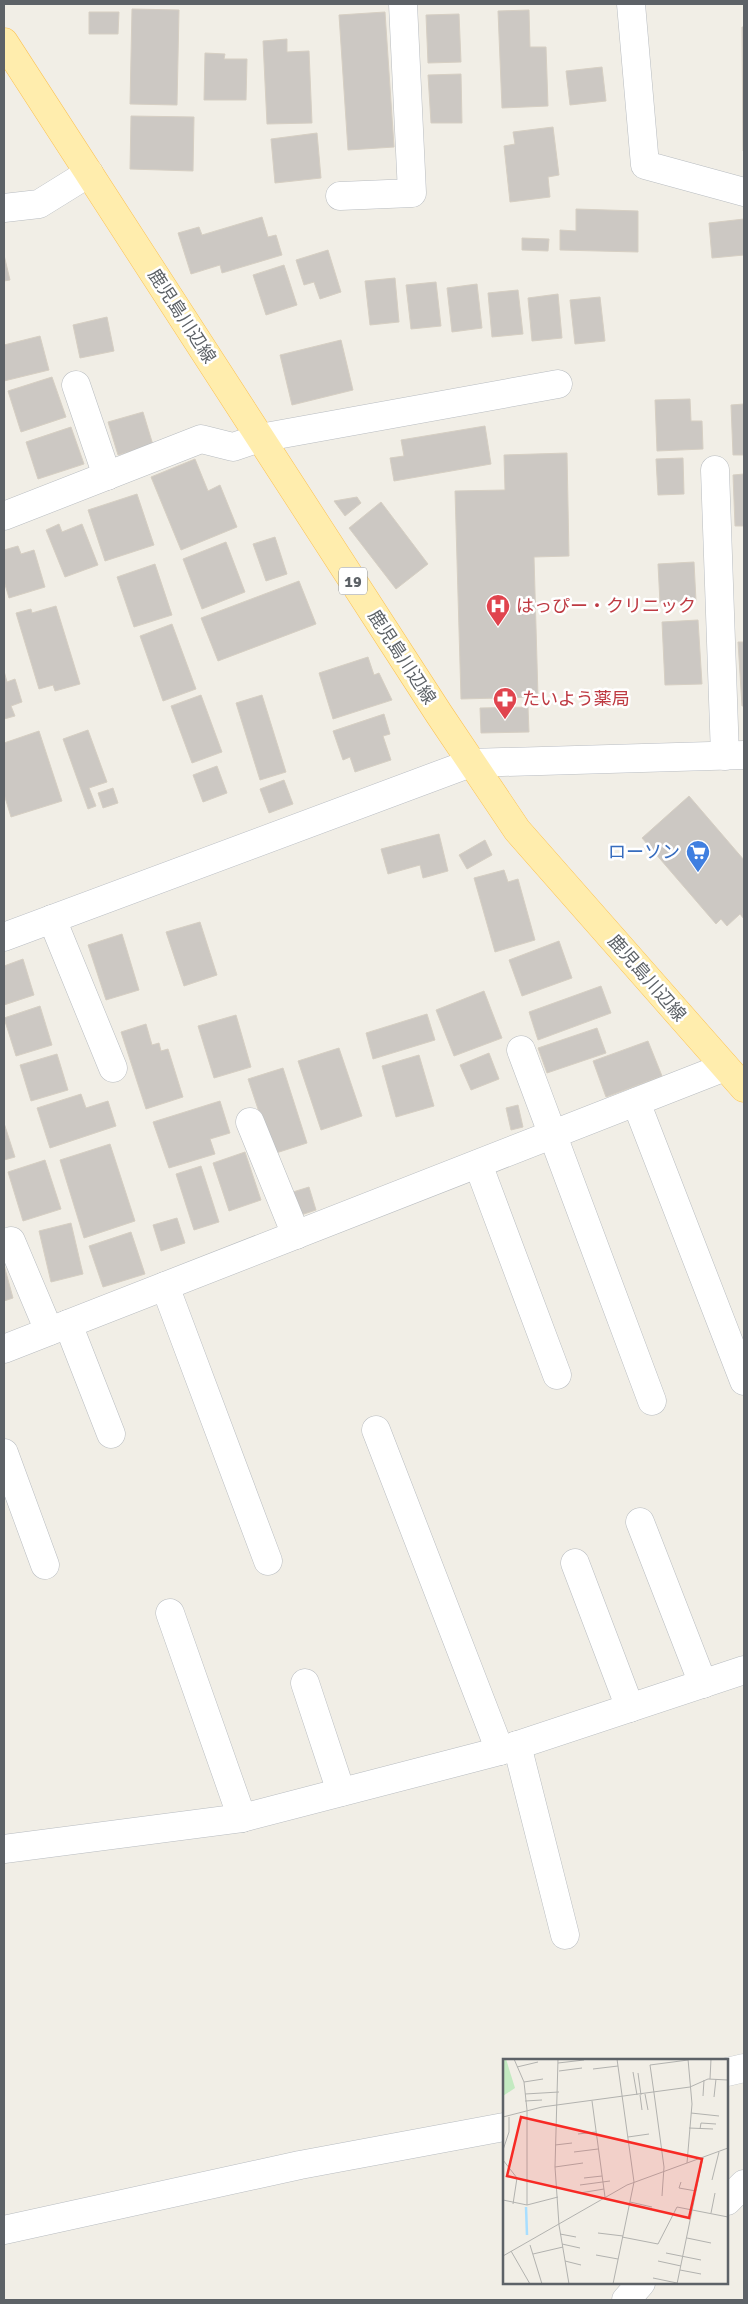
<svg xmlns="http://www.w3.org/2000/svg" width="748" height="2304" font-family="Signika,'Noto Sans JP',sans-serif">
	<rect width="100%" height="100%" fill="#f1eee6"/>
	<g fill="#ccc8c3" stroke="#d6cfc3">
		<path d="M132 9 179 10 177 105 130 104Z"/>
		<path d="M529 10 530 47H546L548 106 502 108 498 11Z"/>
		<path d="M89 12H119L118 34H89Z"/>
		<path d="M385 12 394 147 348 150 339 15Z"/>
		<path d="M459 14 461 62 428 63 426 15Z"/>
		<path d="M742 27H744V151H743Z"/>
		<path d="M287 39V52L309 51 312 123 267 124 263 41Z"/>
		<path d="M205 53 225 54 224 59H247L246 100H204Z"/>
		<path d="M602 67 606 101 570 105 566 71Z"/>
		<path d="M461 74 462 123H431L428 75Z"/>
		<path d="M131 116 194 117 193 171 130 169Z"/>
		<path d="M553 127 559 175 548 177 550 197 510 202 504 146 515 144 513 132Z"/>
		<path d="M317 133 321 178 275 183 271 139Z"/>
		<path d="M576 209 638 211V252L560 250V230L576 231Z"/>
		<path d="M262 217 268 237 276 235 282 255 222 273 220 265 191 274 178 233 199 227 202 235Z"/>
		<path d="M744 219V255L712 258 709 223Z"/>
		<path d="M522 238 549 239 548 251 522 250Z"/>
		<path d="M328 250 341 292 320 299 314 282 304 285 296 260Z"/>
		<path d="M4 255 10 280 4 281Z"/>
		<path d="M284 265 297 305 266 315 253 275Z"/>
		<path d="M395 278 399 322 370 325 365 281Z"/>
		<path d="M436 282 441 326 411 329 406 285Z"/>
		<path d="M477 284 482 328 452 332 447 288Z"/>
		<path d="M518 290 523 334 492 337 488 293Z"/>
		<path d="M558 294 562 338 532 341 528 298Z"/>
		<path d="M600 297 605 341 575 344 570 300Z"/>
		<path d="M107 317 114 351 80 358 73 325Z"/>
		<path d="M40 336 49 370 4 381V345Z"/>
		<path d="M341 340 353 390 292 405 280 355Z"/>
		<path d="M52 377 66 417 21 432 8 391Z"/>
		<path d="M690 399 691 421H702L703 449 657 451 655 400Z"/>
		<path d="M744 404V455H733L731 405Z"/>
		<path d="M143 412 153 445 118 455 108 422Z"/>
		<path d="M485 426 491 464 394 481 390 458 404 456 401 440Z"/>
		<path d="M71 427 84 464 38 479 26 442Z"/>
		<path d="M567 453 569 556 534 557 538 697 461 699 455 491 505 490 504 455Z"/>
		<path d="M683 458 684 494 658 495 656 459Z"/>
		<path d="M195 459 208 491 220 485 237 527 181 550 151 477Z"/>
		<path d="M744 474V526H735L733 475Z"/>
		<path d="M137 494 154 545 105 561 88 510Z"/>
		<path d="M357 497 361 503 345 516 334 501Z"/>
		<path d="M381 502 428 564 396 589 349 528Z"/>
		<path d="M59 524 62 532 82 524 98 565 65 577 46 530Z"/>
		<path d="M275 537 287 574 266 581 253 544Z"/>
		<path d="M226 542 245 592 202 609 183 559Z"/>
		<path d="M18 546 21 554 34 550 45 587 9 598 4 581V550Z"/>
		<path d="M694 562 696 601 660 603 658 564Z"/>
		<path d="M155 564 172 615 134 627 117 577Z"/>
		<path d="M299 581 316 624 218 661 201 618Z"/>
		<path d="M56 606 80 684 55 691 53 685 39 689 16 613 31 609 32 613Z"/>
		<path d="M698 620 702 684 665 685 662 622Z"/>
		<path d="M172 624 196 689 163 701 140 636Z"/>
		<path d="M738 642H744V706H742Z"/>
		<path d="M368 657 374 675 379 673 392 700 333 719 319 673Z"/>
		<path d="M4 671 7 682 15 679 22 702 11 706 15 716 4 719Z"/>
		<path d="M201 695 222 752 192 763 171 706Z"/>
		<path d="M262 695 286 772 260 780 236 703Z"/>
		<path d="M528 707 529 732 481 733 480 708Z"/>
		<path d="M384 714 390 734 383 736 391 760 355 772 350 757 343 760 333 731Z"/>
		<path d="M88 730 107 782 89 788 96 806 88 809 63 739Z"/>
		<path d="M39 731 62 801 11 817 4 794V743Z"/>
		<path d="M217 766 227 793 203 802 193 775Z"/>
		<path d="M284 780 293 804 269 813 260 789Z"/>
		<path d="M113 788 118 803 103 808 98 793Z"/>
		<path d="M689 796 744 860V919L740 914 727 926 721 919 716 924 642 838Z"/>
		<path d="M439 834 448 871 423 878 420 865 388 874 381 849Z"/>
		<path d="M485 840 492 855 467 869 459 855Z"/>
		<path d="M504 870 508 882 518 879 535 940 495 952 474 878Z"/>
		<path d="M200 922 217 975 184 986 166 932Z"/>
		<path d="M122 934 139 990 106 1000 88 945Z"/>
		<path d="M559 941 572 978 522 996 509 960Z"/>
		<path d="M23 959 34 995 4 1005V966Z"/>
		<path d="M601 986 611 1013 538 1040 529 1012Z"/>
		<path d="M484 991 502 1038 454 1056 436 1010Z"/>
		<path d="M40 1006 52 1045 16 1056 4 1018Z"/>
		<path d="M427 1014 435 1040 373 1059 366 1033Z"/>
		<path d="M236 1015 251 1067 214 1078 198 1026Z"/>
		<path d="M146 1024 152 1045 159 1043 161 1051 168 1049 183 1097 146 1109 121 1032Z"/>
		<path d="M597 1028 606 1053 547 1073 538 1048Z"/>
		<path d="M648 1041 662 1076 606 1097 593 1061Z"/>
		<path d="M339 1048 362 1116 321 1130 298 1061Z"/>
		<path d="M489 1053 499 1079 471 1090 460 1065Z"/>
		<path d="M57 1054 68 1090 31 1101 20 1065Z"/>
		<path d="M419 1055 434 1106 396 1117 382 1066Z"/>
		<path d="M283 1068 307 1143 273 1154 248 1079Z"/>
		<path d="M81 1094 86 1108 108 1101 116 1126 50 1148 37 1108Z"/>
		<path d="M220 1101 230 1133 210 1139 215 1154 169 1168 153 1122Z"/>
		<path d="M518 1105 523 1127 511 1130 506 1108Z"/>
		<path d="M4 1123 15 1157 4 1160Z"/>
		<path d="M110 1144 135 1221 84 1238 60 1160Z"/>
		<path d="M245 1152 261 1200 229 1211 213 1163Z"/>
		<path d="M45 1160 61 1209 23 1221 8 1172Z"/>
		<path d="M201 1166 219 1222 194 1230 176 1174Z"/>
		<path d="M309 1187 316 1210 301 1215 293 1192Z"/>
		<path d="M177 1218 185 1243 161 1251 153 1225Z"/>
		<path d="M71 1223 83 1274 51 1282 39 1231Z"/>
		<path d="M131 1232 145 1274 103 1287 89 1246Z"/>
		<path d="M4 1265 13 1298 4 1301Z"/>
	</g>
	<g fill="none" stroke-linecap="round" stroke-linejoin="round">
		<g stroke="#b8bcc0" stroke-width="29">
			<g id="street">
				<path d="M631 4 645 165 744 192"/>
				<path d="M340 196 412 193 403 4"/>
				<path d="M4 208 39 204 89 173"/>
				<path d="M76 385 107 476"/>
				<path d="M715 470 725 756"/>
				<path d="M4 516 201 439 233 447 260 438 558 384"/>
				<path d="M52 919 113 1068"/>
				<path d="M521 1050 652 1401"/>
				<path d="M636 1102 744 1381"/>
				<path d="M250 1122 296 1235"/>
				<path d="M478 1164 557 1375"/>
				<path d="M11 1241 49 1331"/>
				<path d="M165 1286 268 1561"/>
				<path d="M68 1324 111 1434"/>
				<path d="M4 1349 725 1067"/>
				<path d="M376 1430 500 1751"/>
				<path d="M4 1453 45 1565"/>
				<path d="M640 1522 703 1684"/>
				<path d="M575 1563 630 1708"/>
				<path d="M170 1613 242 1818"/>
				<path d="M305 1683 341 1792"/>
				<path d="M517 1745 565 1935"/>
				<path d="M4 1849 242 1818 500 1751 744 1670"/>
				<path d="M727 2072 744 2068"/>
				<path d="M727 2201 744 2184"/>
				<path d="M4 2230 300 2165 504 2127"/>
				<path d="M626 2300 641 2283"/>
			</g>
		</g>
		<g stroke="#b9bdc3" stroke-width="29">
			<path id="secondary" d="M4 937 471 763 744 755"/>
		</g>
		<g stroke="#fdc353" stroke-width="29">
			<path id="primary" d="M4 42 439 714 517 830 744 1088"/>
		</g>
		<use href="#street" stroke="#fff" stroke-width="28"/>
		<use href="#secondary" stroke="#fff" stroke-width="28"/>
		<use href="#primary" stroke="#ffedad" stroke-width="28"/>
	</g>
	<defs>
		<g id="hospital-pin" transform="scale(1.25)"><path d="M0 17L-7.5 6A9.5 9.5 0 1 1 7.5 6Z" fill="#e0444e" stroke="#fff"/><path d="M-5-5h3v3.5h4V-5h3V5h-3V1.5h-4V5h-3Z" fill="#fff"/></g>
		<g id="pharmacy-pin" transform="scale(1.25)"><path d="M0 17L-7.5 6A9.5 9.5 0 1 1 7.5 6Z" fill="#e0444e" stroke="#fff"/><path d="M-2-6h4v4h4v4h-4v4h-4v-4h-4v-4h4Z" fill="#fff"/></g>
		<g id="supermarket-pin" transform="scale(1.25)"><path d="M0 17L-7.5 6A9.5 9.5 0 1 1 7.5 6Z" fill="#3f7fe0" stroke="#fff"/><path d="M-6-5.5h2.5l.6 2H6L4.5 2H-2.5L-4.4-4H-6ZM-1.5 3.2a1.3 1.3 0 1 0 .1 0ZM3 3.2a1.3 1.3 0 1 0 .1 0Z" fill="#fff"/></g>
	</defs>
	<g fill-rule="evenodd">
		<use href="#hospital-pin" x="498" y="606"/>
		<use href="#pharmacy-pin" x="505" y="699"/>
		<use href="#supermarket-pin" x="698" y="852"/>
	</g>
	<g text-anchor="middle" stroke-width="5" stroke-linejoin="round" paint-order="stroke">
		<rect fill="#fff" stroke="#8e9195" stroke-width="1" x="339" y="567.5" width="28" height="27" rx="4"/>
		<g font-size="16" font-weight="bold" fill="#5d6267">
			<text x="353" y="587">19</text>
		</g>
		<g font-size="18" fill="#5d6267" stroke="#fff">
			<text transform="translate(182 316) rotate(57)" y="6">鹿児島川辺線</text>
			<text transform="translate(402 657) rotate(57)" y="6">鹿児島川辺線</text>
			<text transform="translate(647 978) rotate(49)" y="6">鹿児島川辺線</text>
		</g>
		<g font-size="18" fill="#be3a42" stroke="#fff" text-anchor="start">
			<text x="516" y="612">はっぴー・クリニック</text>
			<text x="522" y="705">たいよう薬局</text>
		</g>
		<g font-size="18" fill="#366cbe" stroke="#fff" text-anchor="end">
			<text x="680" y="858">ローソン</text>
		</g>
	</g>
	<g transform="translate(503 2059)">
		<rect width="225" height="225" fill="#f1eee6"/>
		<path d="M0 0H3L12 29 0 37Z" fill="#c3eac1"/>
		<path fill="none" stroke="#a8deff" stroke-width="2.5" d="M23 148 24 176"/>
		<path fill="none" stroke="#b2b2af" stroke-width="1" d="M11 0 21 23 24 51V146M55 0 52 108 56 166 66 225M55 4 81 1M14 8 35 3M90 10 115 7M56 12 79 9M130 13 134 36M135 14 138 36M207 20 208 0M21 23 40 20M151 34 161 108 159 137M151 34 147 6 185 1M22 35 56 33M142 35 145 51M137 36 139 51M200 37 201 21M211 38 213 20M22 42 39 41M89 42 102 138M188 54 216 57M0 58 39 48 187 28 205 20 225 21M186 69 210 70M197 70 198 64 213 65M75 75 93 73M125 78 146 75M52 86 69 84M0 91 6 73V58M71 93 95 90M0 101 14 119 10 145M184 104 189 45 185 0M52 108 80 104M81 119 99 117M209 121 216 93M178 123 176 129 193 132M77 126 107 122M77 134 101 130M0 141 24 146 55 138M127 143 149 148M208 154 212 134M95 174 120 177M57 175 73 178M119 178 155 185 174 148 225 158M184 179 208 184M59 185 77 189M27 186 39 225M8 192 27 225M163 194 198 201M30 195 60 188M93 196 115 200M0 197 124 126 225 89M62 202 78 206M155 202 178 207M177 211 198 215M150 219 174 224M110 225 131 123 114 0M174 225 200 98"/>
		<path fill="#f72a25" fill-opacity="0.15" stroke="#f72a25" stroke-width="2.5" d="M18 58 199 100 186 159 4 117Z"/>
		<rect width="225" height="225" fill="none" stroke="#5d6267" stroke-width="2.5"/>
	</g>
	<rect width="748" height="2304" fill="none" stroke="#5d6267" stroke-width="10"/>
</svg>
